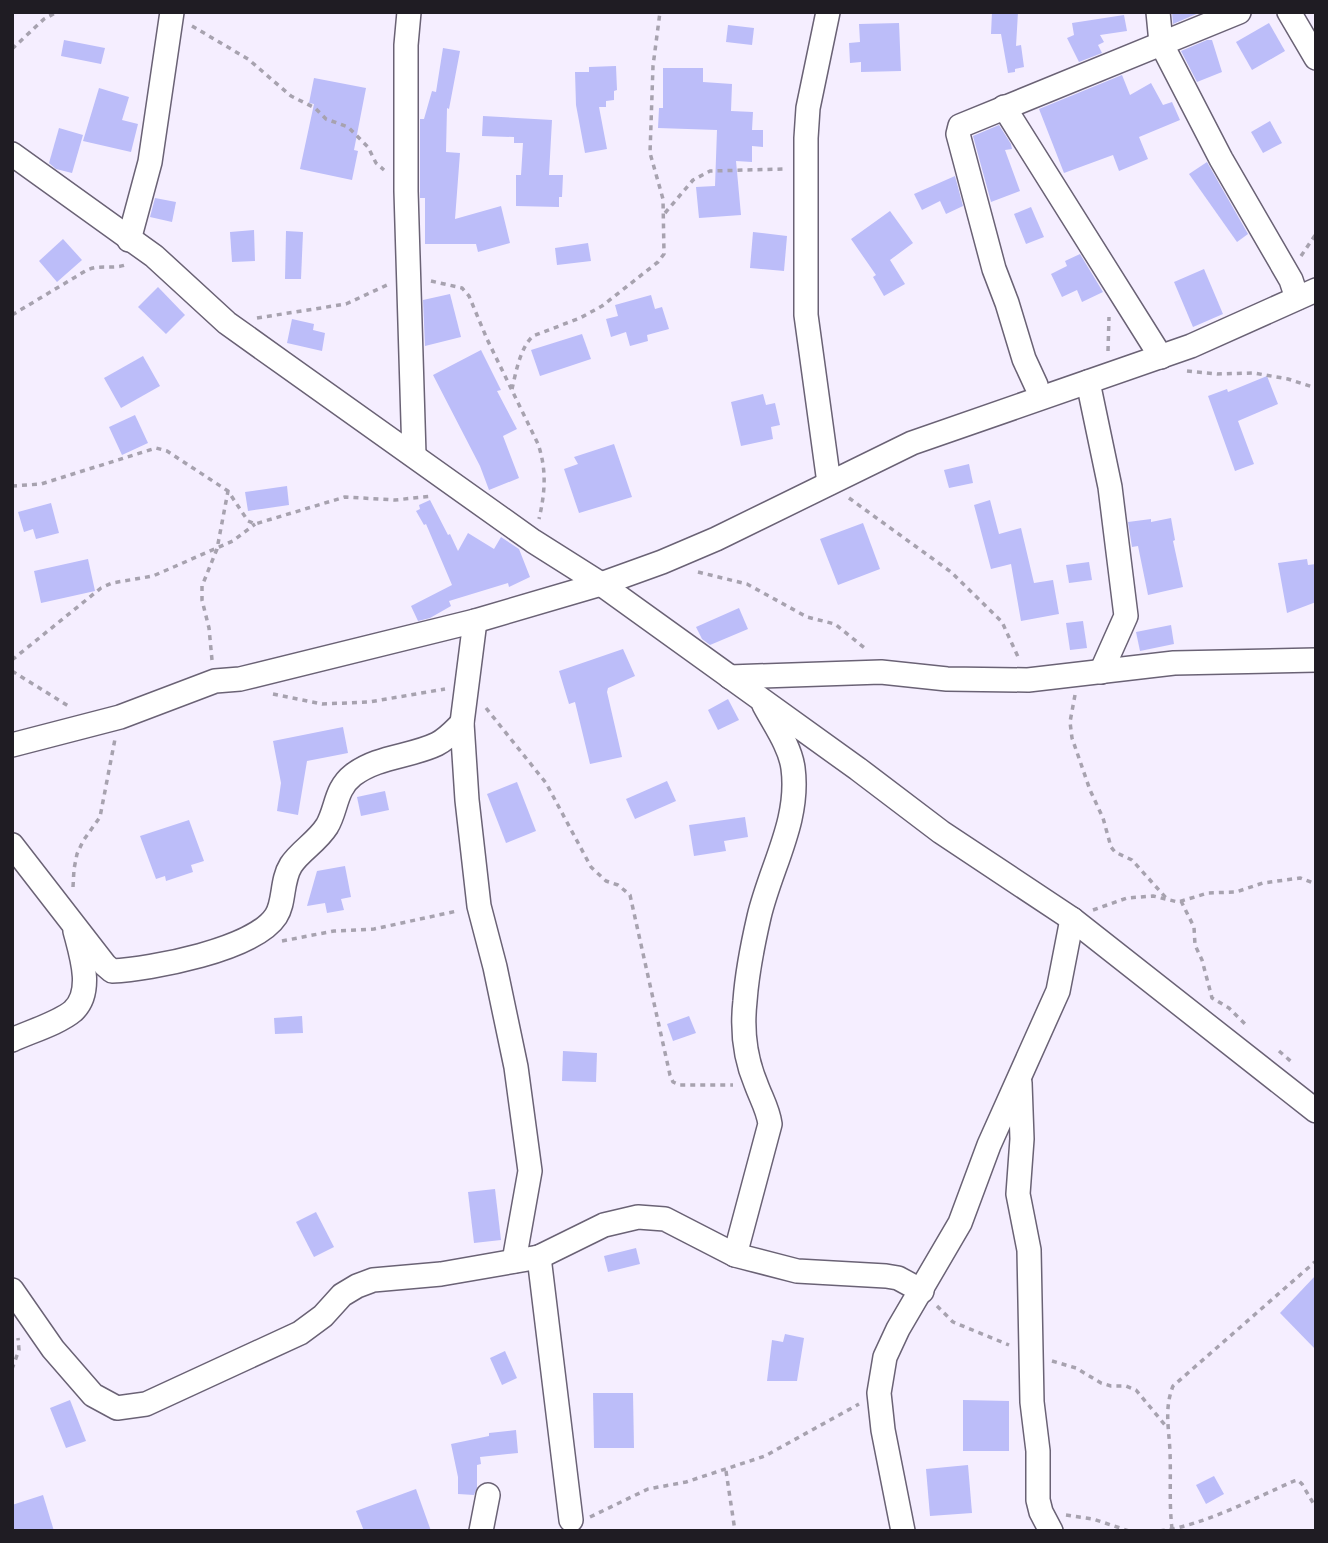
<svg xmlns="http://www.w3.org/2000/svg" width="1328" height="1543" font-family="'Noto Serif',serif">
	<rect width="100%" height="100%" fill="#f5eeff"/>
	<g fill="#bcbdf9">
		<path d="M992 12H1018L1016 46 1021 45 1024 67 1015 69V72L1008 73 1001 34H991Z"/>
		<path d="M1172 12H1201L1173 24Z"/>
		<path d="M1124 15 1127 31 1100 35 1104 42 1098 45 1102 53 1079 62 1067 38 1074 35 1072 23Z"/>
		<path d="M899 23 901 71 861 72V62L850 63 849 43 860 42 859 24Z"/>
		<path d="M1269 23 1285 51 1252 70 1236 42Z"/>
		<path d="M728 25 754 28 752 45 726 42Z"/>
		<path d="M64 40 105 48 101 64 61 56Z"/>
		<path d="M1207 40H1212L1222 72 1197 82 1181 51Z"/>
		<path d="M443 48 460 51 449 109 447 108 446 152 460 153 455 219 501 206 510 243 478 252 476 244H425V198H420V119H424L432 91 436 92Z"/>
		<path d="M616 66 617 90 614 91V100L606 101V107H599L607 149 585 153 576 105 575 72H589V67Z"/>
		<path d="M663 68H703V82L732 84 731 111 753 112 752 130H763V147L752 146V162L736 161 741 215 699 218 696 187 715 186 717 130 658 128 659 108H663Z"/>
		<path d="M1122 75 1130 95 1151 83 1163 105 1172 102 1180 120 1139 137 1148 159 1119 171 1113 155 1064 173 1039 109Z"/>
		<path d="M314 78 366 88 354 150 358 151 352 180 300 169 314 104 309 103Z"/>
		<path d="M99 88 129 97 122 120 138 124 131 152 83 141Z"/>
		<path d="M483 116 552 120 549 175H563L562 197H559V207L516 206V175H521L523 143H514V137L482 136Z"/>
		<path d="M1270 121 1282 143 1263 153 1251 132Z"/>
		<path d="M999 125 1011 144 1012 149 1005 150 1020 191 991 202 973 136Z"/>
		<path d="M59 128 83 135 72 173 56 169 49 163Z"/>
		<path d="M1207 162 1248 234 1237 242 1189 174Z"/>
		<path d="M955 176 963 206 946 214 940 201 922 210 914 194Z"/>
		<path d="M155 198 176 202 172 222 150 217Z"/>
		<path d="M1031 207 1044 237 1026 244 1014 214Z"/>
		<path d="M890 211 913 243 890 260 905 284 884 296 873 277 876 275 851 239Z"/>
		<path d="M254 230 255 261 232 262 230 232Z"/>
		<path d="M286 231 303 232 301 279H285Z"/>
		<path d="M753 232 787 236 784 271 750 268Z"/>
		<path d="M63 239 82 260 57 282 39 261Z"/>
		<path d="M588 243 591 261 557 265 555 248Z"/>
		<path d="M1080 254 1103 292 1082 302 1077 290 1062 297 1051 274 1067 266 1065 261Z"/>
		<path d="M1204 269 1223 314 1193 327 1174 282Z"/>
		<path d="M158 287 185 315 166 334 138 307Z"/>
		<path d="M450 294 461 337 425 346 423 300Z"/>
		<path d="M651 295 655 309 662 307 669 329 647 335 648 341 630 346 626 332 611 337 606 319 618 316 615 305Z"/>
		<path d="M292 319 314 324 313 330 325 333 322 351 287 343Z"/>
		<path d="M582 334 591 359 540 376 531 350Z"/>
		<path d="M481 350 501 390 497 391 517 429 503 436 519 478 489 490 480 466 433 375Z"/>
		<path d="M143 356 160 386 121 408 104 378Z"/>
		<path d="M1267 376 1278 404 1238 421 1254 464 1235 471 1208 396 1227 389 1228 392Z"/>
		<path d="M763 394 766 405 775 403 780 425 771 427 773 439 741 446 731 402Z"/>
		<path d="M135 415 148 443 122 455 109 427Z"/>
		<path d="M614 444 632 497 579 513 564 469 578 464 574 457Z"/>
		<path d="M969 464 973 483 949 488 944 470Z"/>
		<path d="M287 486 289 505 248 511 245 492Z"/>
		<path d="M430 500 448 535 450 534 458 551 468 533 494 549 501 537 519 549 530 577 509 587 508 583 449 601 451 606 430 618 418 621 411 606 452 585 426 524 424 525 416 511 420 509 419 505Z"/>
		<path d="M990 500 999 534 1021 528 1034 583 1053 580 1059 614 1021 621 1011 564 991 569 974 505Z"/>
		<path d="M51 503 59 533 36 539 33 529 24 532 18 512Z"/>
		<path d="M1171 518 1175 540 1173 541 1183 587 1148 595 1138 546 1132 547 1128 522 1151 519V522Z"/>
		<path d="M863 523 880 569 838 585 820 539Z"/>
		<path d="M88 559 95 591 41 603 34 571Z"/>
		<path d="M1307 559 1308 565 1316 564V602L1287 613 1278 563Z"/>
		<path d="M1089 562 1092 580 1069 583 1066 565Z"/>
		<path d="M739 608 748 629 710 645 702 639 696 627Z"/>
		<path d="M1083 621 1087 648 1070 650 1066 623Z"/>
		<path d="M1171 625 1174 644 1140 651 1136 632Z"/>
		<path d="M623 649 635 676 608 688 607 692 622 757 590 764 575 702 569 704 559 671Z"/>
		<path d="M728 699 739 720 718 730 708 710Z"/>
		<path d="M343 727 348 753 307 761 298 815 277 811 281 783 273 741Z"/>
		<path d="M667 781 676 801 635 819 626 799Z"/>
		<path d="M517 782 536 831 506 843 487 794Z"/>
		<path d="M385 791 389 810 361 816 357 797Z"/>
		<path d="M745 817 748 837 724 841 726 851 694 856 689 825Z"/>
		<path d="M189 820 204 861 191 865 193 872 166 881 165 876 156 879 140 836Z"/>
		<path d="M345 866 351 897 341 899 344 910 327 913 325 903 307 906 317 871Z"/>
		<path d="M302 1016 303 1033 275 1034 274 1018Z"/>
		<path d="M689 1016 696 1033 673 1041 667 1024Z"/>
		<path d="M563 1051 597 1053 596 1082 562 1081Z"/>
		<path d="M495 1189 501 1240 474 1243 468 1192Z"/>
		<path d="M316 1212 334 1247 314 1257 296 1222Z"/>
		<path d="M636 1248 640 1264 608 1272 604 1256Z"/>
		<path d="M1316 1275V1350L1280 1313Z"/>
		<path d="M785 1334 804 1338 797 1381H767L772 1340 783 1342Z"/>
		<path d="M505 1351 517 1378 502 1385 490 1358Z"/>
		<path d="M593 1393H633L634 1448H594Z"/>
		<path d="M70 1400 86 1441 66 1448 50 1408Z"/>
		<path d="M963 1400 1009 1401V1451H963Z"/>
		<path d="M516 1430 518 1453 480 1457 481 1464 477 1465V1488L474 1495 458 1494V1477L451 1444 489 1436V1433Z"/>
		<path d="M968 1465 972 1513 930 1516 926 1469Z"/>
		<path d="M1214 1476 1224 1494 1206 1504 1196 1485Z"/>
		<path d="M416 1489 431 1531H364L356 1511Z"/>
		<path d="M43 1495 54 1531H12V1505Z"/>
	</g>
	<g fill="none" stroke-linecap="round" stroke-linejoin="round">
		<g stroke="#6a6275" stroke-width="26">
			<g id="minor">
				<path d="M409 12 406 45V191L414 455"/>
				<path d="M828 12 808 108 806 138V315L829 483"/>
				<path d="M1158 12 1161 43 1221 159 1291 280 1297 298"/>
				<path d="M1289 12 1316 58"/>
				<path d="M1004 107 1161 357"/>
				<path d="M12 154 154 256 227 323 283 363 533 541 601 584 858 769 941 832 1072 919 1316 1111"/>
				<path d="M129 240 150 162 172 12"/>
				<path d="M1088 382 1110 487 1126 616 1101 672"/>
				<path d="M1036 385 1024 359 1007 303 994 269 958 134 960 126 1239 12"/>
				<path d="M475 621 462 723 467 800 479 906 495 967 516 1067 530 1171 514 1261"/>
				<path d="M730 677 881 672 947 679 1028 680 1174 663 1316 660"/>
				<path d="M12 745 120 717 215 681 240 679 475 621 601 584 662 562 716 539 912 443 1191 346 1316 290"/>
				<path d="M12 845 105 965 112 971C151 969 254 950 276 916 285 902 281 881 291 865 300 851 317 842 327 826 337 809 335 789 353 775 378 756 410 757 437 744 447 739 454 731 462 723"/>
				<path d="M12 1040C29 1032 59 1023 73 1011 94 992 81 954 75 931"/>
				<path d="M1020 1083 1022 1139 1018 1194 1029 1250 1032 1402 1038 1451V1500L1041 1512 1051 1531"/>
				<path d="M735 1255 770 1124C768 1109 761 1098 756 1084 745 1058 742 1028 745 1001 747 973 753 943 759 917 771 866 800 821 793 768 790 746 774 724 764 705"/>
				<path d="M539 1257 571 1520"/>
				<path d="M12 1290 53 1349 93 1395 117 1408 146 1404 300 1333 323 1316 342 1295 357 1286 373 1280 441 1274 539 1257 604 1225 638 1217 665 1219 735 1255 797 1271 886 1276 898 1278 922 1291"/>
				<path d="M481 1531 488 1495"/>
				<path d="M903 1531 883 1430 879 1393 885 1357 898 1329 960 1223 989 1145 1058 991 1072 919"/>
			</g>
		</g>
		<g stroke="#a7a2af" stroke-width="3.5" stroke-dasharray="5 5" stroke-linecap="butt">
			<path d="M192 26 248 59 291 96 315 108 326 119 348 127 368 147 376 163 384 170"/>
			<path d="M12 49 44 19 57 12"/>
			<path d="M665 213 693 180 710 171 784 169"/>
			<path d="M1301 256 1316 234"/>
			<path d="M431 281 462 288 469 296 487 339 538 444C547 470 545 493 539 519"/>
			<path d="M12 315 87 270C101 264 114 270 128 264"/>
			<path d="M257 318 346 304 387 285"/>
			<path d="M1108 351 1109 317"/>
			<path d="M1187 371 1217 374 1254 373 1288 379 1316 388"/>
			<path d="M512 389C516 372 520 348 533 336L580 318 602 306 658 262 664 254 663 199 650 153 653 66 660 12"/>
			<path d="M12 486 41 484 156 448 167 451 228 491 248 521 255 524 345 497 395 500 433 496"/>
			<path d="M849 498 951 572 1002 622 1019 659"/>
			<path d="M698 572 747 584 807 617 835 624 867 650"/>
			<path d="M12 660 101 588 112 583 153 576 233 541 255 524"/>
			<path d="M212 660 209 628 202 600V586L217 549 228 491"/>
			<path d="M12 671 70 707"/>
			<path d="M273 694 322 704 369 702 445 689"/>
			<path d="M1075 695 1070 722 1072 738 1090 790 1103 818 1111 847 1115 852 1132 860 1167 899"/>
			<path d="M486 708 546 783 591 867 606 881 618 885 630 895 670 1075 673 1082 680 1085H733"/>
			<path d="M73 887 74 869 77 854 83 841 100 817 115 739"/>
			<path d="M1181 901 1194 927 1195 945 1202 960 1212 998 1229 1008 1248 1027"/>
			<path d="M1093 910 1127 898 1153 896 1178 902 1208 893 1236 892 1263 883 1300 878 1316 884"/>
			<path d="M282 941 334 931 374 929 457 911"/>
			<path d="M1279 1051 1294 1064"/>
			<path d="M937 1306 953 1322 1009 1345"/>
			<path d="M1052 1361 1076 1368 1101 1383 1111 1386H1126L1136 1390 1165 1425"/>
			<path d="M12 1369 19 1350 18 1338"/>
			<path d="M726 1471 735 1531"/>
			<path d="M1066 1515 1093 1519 1129 1531"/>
			<path d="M590 1517 648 1489 686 1482 765 1456 859 1404"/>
			<path d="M1172 1529C1169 1503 1171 1478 1170 1452 1169 1428 1164 1409 1173 1386L1316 1261"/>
			<path d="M1160 1531C1202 1526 1255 1498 1294 1481L1298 1480 1302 1484 1316 1508"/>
		</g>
		<use href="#minor" stroke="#fff" stroke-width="23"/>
	</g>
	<rect width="1328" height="1543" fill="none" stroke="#1f1c23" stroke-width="28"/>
</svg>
